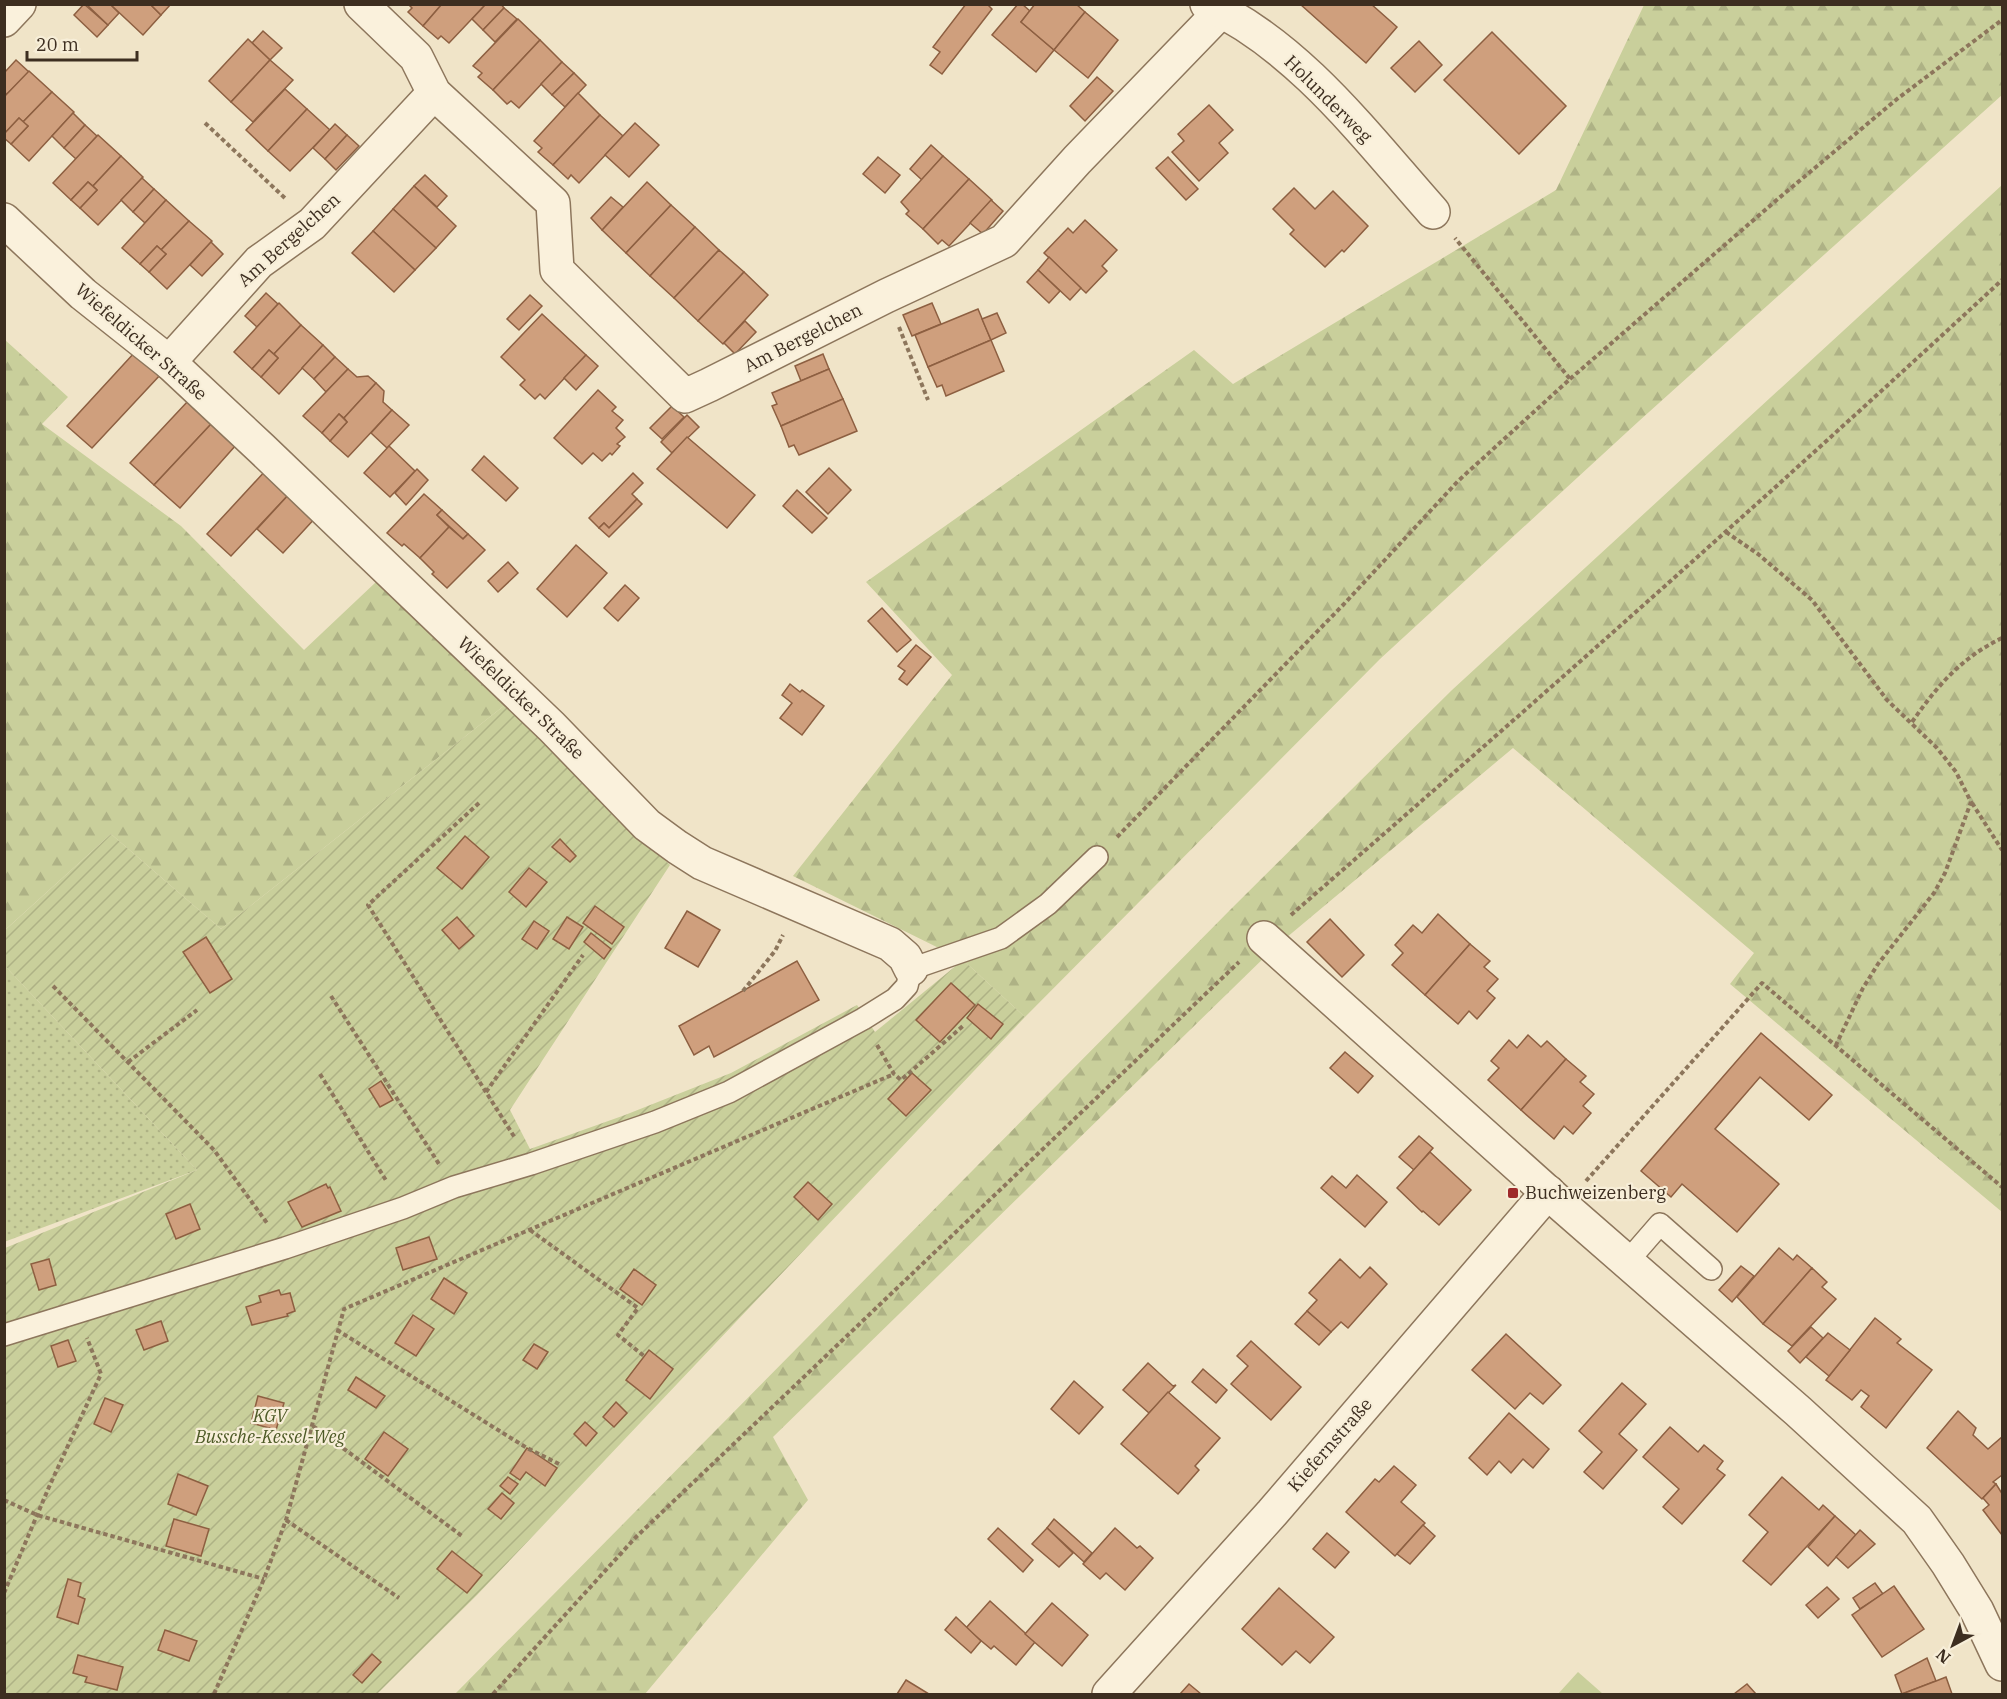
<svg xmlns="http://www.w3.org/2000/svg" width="2007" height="1699" font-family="'IBM Plex Serif',serif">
	<defs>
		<pattern id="grass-dots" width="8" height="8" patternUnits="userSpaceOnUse" patternTransform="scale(1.5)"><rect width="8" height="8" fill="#c9cf9b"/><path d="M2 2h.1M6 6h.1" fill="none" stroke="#aeb285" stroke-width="1.8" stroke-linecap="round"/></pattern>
		<pattern id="forest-firs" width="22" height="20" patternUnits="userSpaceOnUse" patternTransform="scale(1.5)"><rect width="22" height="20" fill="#c9cf9b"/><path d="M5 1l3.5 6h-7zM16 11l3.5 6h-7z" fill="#aeb285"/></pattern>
		<pattern id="garden-furrows" width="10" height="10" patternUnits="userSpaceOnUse" patternTransform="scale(1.5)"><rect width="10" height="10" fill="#c9cf9b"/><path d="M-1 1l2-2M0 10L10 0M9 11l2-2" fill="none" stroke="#aeb285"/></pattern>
	</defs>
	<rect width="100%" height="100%" fill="#f0e4c8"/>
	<path fill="url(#grass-dots)" d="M5 966 197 1170 4 1242Z"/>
	<g fill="url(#forest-firs)">
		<path d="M1644 5H2002V95L1639 421 1380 659 1025 1017 963 960 793 876 952 675 866 582 1194 350 1233 384 1556 190Z"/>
		<path d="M2002 185V1212L1730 984 1754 953 1513 748 1274 948 773 1437 808 1500 645 1694H455L1232 908 1452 690Z"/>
		<path d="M4 339 68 397 42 424 181 526 304 650 376 582 505 705 221 929 111 834 5 930Z"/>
	</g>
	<path fill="url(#garden-furrows)" d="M505 705 670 865 510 1110 530 1149 625 1115 731 1073 857 1005 875 1032 963 960 1025 1017 477 1595 377 1694H5V1248L197 1170 5 966 4 931 111 834 221 929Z"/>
	<path fill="#c9cf9b" d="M1578 1672 1603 1694H1558Z"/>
	<g fill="#cf9f7d" stroke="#8d5f41" stroke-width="1.5">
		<path d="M84 4 108 25 97 37 74 15Z"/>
		<path d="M86 4H110L119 13 108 25Z"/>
		<path d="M110 4H150L161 15 143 35Z"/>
		<path d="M150 4H171L161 15Z"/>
		<path d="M408 4H442L423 26 408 12 412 8Z"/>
		<path d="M442 4H486L449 43 441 36 438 39 423 26Z"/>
		<path d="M486 4H501L504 8 483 30 472 19Z"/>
		<path d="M966 4H987L992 9 942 74 930 65 940 52 933 47Z"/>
		<path d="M1018 4H1022L1030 11 1021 22 1054 50 1036 72 992 35Z"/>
		<path d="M1035 4H1076L1085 12 1054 50 1021 22Z"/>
		<path d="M1300 4H1371L1397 27 1366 63Z"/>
		<path d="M504 8 517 19 495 42 483 30Z"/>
		<path d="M1085 12 1118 40 1088 78 1054 50Z"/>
		<path d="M518 19 540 40 493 90 478 77 482 73 473 66Z"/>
		<path d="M263 31 282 48 270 60 252 43Z"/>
		<path d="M1492 32 1566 106 1519 154 1444 80Z"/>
		<path d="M248 39 270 60 231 102 209 81Z"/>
		<path d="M540 40 562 62 519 108 511 101 507 104 493 90Z"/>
		<path d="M1419 41 1442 65 1415 92 1391 68Z"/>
		<path d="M16 60 29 72 7 94 4 92V73Z"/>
		<path d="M270 60 293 80 253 122 231 102Z"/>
		<path d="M562 62 574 73 552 95 541 84Z"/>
		<path d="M29 71 52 92 23 122 19 118 4 134V97Z"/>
		<path d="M574 73 586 85 565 107 552 95Z"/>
		<path d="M1097 77 1113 91 1085 121 1070 106Z"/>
		<path d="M285 89 307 109 268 151 246 130Z"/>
		<path d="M52 92 74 112 29 161 11 144 28 126 23 122Z"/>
		<path d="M578 93 600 115 553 165 538 152 542 148 534 141Z"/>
		<path d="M1209 105 1233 130 1219 143 1228 153 1199 181 1172 152 1184 141 1178 134Z"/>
		<path d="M307 109 330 130 290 171 268 151Z"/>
		<path d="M73 113 85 125 64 148 52 136Z"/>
		<path d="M600 115 623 136 579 183 571 175 568 179 553 165Z"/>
		<path d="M19 118 28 126 11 144 4 138V134Z"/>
		<path d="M635 123 659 145 629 177 605 155Z"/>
		<path d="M335 124 347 135 325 159 313 148Z"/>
		<path d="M85 125 97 136 76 159 64 148Z"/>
		<path d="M98 135 121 156 93 186 88 182 71 200 53 183Z"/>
		<path d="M347 135 359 146 336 170 325 159Z"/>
		<path d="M931 145 943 156 922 180 910 169Z"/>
		<path d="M121 156 143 177 98 225 80 208 97 190 93 186Z"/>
		<path d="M943 156 969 179 923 229 906 214 909 211 901 202Z"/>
		<path d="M878 157 900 175 885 193 863 174Z"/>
		<path d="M1168 157 1198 189 1186 200 1156 168Z"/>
		<path d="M425 175 447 196 437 207 414 186Z"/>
		<path d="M142 178 154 189 133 212 121 200Z"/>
		<path d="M969 179 992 200 949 246 942 240 938 244 923 229Z"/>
		<path d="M88 182 97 190 80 208 71 200Z"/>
		<path d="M647 182 671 205 626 253 602 230Z"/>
		<path d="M414 186 456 226 436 248 393 209Z"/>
		<path d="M1294 188 1315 209 1333 191 1368 226 1344 252 1342 250 1325 267 1290 234 1294 230 1273 209Z"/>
		<path d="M154 189 166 200 145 223 133 212Z"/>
		<path d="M611 197 623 207 602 230 591 218Z"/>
		<path d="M166 200 189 221 161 250 157 246 140 264 122 248Z"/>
		<path d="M991 200 1003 211 983 234 970 223Z"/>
		<path d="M671 205 695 227 650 276 626 253Z"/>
		<path d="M393 209 436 248 415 270 373 231Z"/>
		<path d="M1085 220 1117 250 1102 266 1107 271 1086 293 1044 253 1068 228 1073 233Z"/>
		<path d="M189 221 212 241 167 289 149 272 166 254 161 250Z"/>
		<path d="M695 227 719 250 674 298 650 276Z"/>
		<path d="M373 231 415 270 394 292 352 253Z"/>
		<path d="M211 242 223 254 202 276 190 265Z"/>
		<path d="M157 246 166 254 149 272 140 264Z"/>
		<path d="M719 250 744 272 698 321 674 298Z"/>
		<path d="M1049 257 1081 288 1070 300 1038 270Z"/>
		<path d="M1038 270 1060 291 1049 303 1027 282Z"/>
		<path d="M744 272 768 295 723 344 698 321Z"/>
		<path d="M266 293 278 304 257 327 245 316Z"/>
		<path d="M530 295 542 306 519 330 507 319Z"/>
		<path d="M279 303 301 325 274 354 269 350 252 369 234 352Z"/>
		<path d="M932 303 941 324 912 336 903 315Z"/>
		<path d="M978 309 991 340 928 367 915 335Z"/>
		<path d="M997 313 1006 333 991 340 982 319Z"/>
		<path d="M542 314 586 355 545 399 540 394 535 399 520 385 525 380 501 357Z"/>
		<path d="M745 321 756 332 735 354 724 343Z"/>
		<path d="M301 325 323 345 279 394 261 377 278 358 274 354Z"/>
		<path d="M991 340 1004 371 946 396 942 385 937 387 928 367Z"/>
		<path d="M323 345 335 357 314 379 302 368Z"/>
		<path d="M269 350 278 358 261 377 252 369Z"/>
		<path d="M135 352 161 374 92 448 67 426Z"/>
		<path d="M823 354 829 369 801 381 795 366Z"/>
		<path d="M586 355 598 366 576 390 564 378Z"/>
		<path d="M335 357 348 369 326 392 314 379Z"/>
		<path d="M348 369 357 377 368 376 376 383 344 418 339 414 322 433 303 416Z"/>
		<path d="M829 369 843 399 781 426 772 406 777 404 772 393Z"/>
		<path d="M376 383 384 391 383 402 392 410 348 457 330 441 347 422 344 418Z"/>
		<path d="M598 390 616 407 612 411 623 420 616 428 625 437 617 444 620 446 612 455 610 453 602 461 593 453 582 464 554 438Z"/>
		<path d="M843 399 857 431 799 455 794 445 789 447 781 426Z"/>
		<path d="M188 401 212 423 154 485 130 463Z"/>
		<path d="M672 406 684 417 662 439 650 428Z"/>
		<path d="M392 410 409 425 387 448 371 433Z"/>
		<path d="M339 414 347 422 330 441 322 433Z"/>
		<path d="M687 415 699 427 672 453 661 442Z"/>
		<path d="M212 423 236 445 180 508 154 485Z"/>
		<path d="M687 437 755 495 727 528 657 469Z"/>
		<path d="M389 446 415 471 390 497 364 473Z"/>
		<path d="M484 456 518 488 506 501 472 470Z"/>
		<path d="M829 468 851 490 828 514 806 492Z"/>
		<path d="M267 469 291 492 231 556 207 534Z"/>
		<path d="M417 469 428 480 406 505 395 493Z"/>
		<path d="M633 473 643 483 632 494 637 499 609 528 604 523 599 528 589 518Z"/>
		<path d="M797 490 827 518 812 533 783 506Z"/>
		<path d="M291 492 317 516 283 553 257 529Z"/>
		<path d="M424 494 442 510 437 515 449 527 420 558 404 544 402 546 387 533Z"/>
		<path d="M637 499 642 504 609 537 599 528 604 523 609 528Z"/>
		<path d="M442 510 468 534 463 539 437 515Z"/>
		<path d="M449 527 463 539 468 534 485 550 447 588 432 574 434 572 420 558Z"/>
		<path d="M576 545 607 573 567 617 537 589Z"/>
		<path d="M508 562 518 573 498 592 488 581Z"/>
		<path d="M625 585 639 598 618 621 604 608Z"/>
		<path d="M882 608 911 640 897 652 868 621Z"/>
		<path d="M916 645 931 657 907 685 899 679 905 671 898 666Z"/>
		<path d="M790 684 800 692 802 690 824 706 802 735 780 718 792 703 782 695Z"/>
		<path d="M465 836 489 857 462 889 437 868Z"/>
		<path d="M560 839 576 856 570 862 552 847Z"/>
		<path d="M529 868 547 882 526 907 509 892Z"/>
		<path d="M595 906 624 927 612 944 583 923Z"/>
		<path d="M687 911 720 930 698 967 665 948Z"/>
		<path d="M1438 914 1470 944 1425 995 1392 965 1403 953 1395 945 1413 925 1422 933Z"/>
		<path d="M457 917 474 936 459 949 442 930Z"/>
		<path d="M567 917 583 927 569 949 553 939Z"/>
		<path d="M1330 919 1364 955 1342 977 1307 942Z"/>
		<path d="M534 921 549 931 537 949 522 939Z"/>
		<path d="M591 933 611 949 604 959 584 942Z"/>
		<path d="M206 937 232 979 210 993 183 952Z"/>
		<path d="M1470 944 1490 961 1484 967 1498 979 1487 991 1495 998 1477 1019 1469 1011 1458 1024 1425 995Z"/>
		<path d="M797 961 819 1000 714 1057 709 1046 694 1055 679 1026Z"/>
		<path d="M951 983 975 1005 940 1042 916 1020Z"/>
		<path d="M978 1004 1003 1024 991 1039 967 1018Z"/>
		<path d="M1761 1033 1832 1095 1809 1120 1760 1077 1715 1129 1779 1184 1737 1232 1682 1184 1671 1197 1641 1171Z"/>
		<path d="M1528 1035 1541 1047 1547 1041 1566 1059 1521 1110 1488 1080 1499 1068 1491 1061 1509 1040 1517 1048Z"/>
		<path d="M1345 1052 1373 1076 1358 1093 1330 1068Z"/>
		<path d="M1566 1059 1586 1076 1580 1082 1594 1094 1583 1106 1591 1113 1573 1134 1564 1126 1554 1139 1521 1110Z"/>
		<path d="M912 1073 931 1090 906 1116 888 1099Z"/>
		<path d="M381 1081 393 1100 380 1107 369 1089Z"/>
		<path d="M1419 1136 1433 1148 1414 1170 1399 1157Z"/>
		<path d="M1430 1152 1471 1190 1439 1225 1423 1211 1422 1212 1397 1188Z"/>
		<path d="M1357 1175 1387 1202 1365 1227 1321 1188 1332 1176 1346 1188Z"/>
		<path d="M808 1182 832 1204 818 1220 794 1197Z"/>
		<path d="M326 1184 328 1188 330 1187 341 1211 302 1227 288 1202Z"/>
		<path d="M190 1204 200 1229 176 1239 166 1214Z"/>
		<path d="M429 1237 437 1259 403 1270 396 1248Z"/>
		<path d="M1779 1248 1793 1260 1797 1255 1812 1268 1763 1324 1737 1297Z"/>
		<path d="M49 1259 56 1285 39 1290 31 1264Z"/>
		<path d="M1340 1259 1360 1278 1370 1267 1387 1284 1348 1328 1341 1322 1331 1332 1307 1311 1317 1300 1309 1293Z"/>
		<path d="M1741 1266 1754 1276 1732 1302 1719 1290Z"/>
		<path d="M1812 1268 1827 1282 1822 1287 1836 1299 1792 1346 1763 1324Z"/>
		<path d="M634 1269 656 1285 642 1305 620 1289Z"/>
		<path d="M444 1278 467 1293 454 1314 431 1299Z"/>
		<path d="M279 1290 281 1295 290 1293 295 1311 287 1314 288 1316 252 1325 246 1307 261 1302 259 1296Z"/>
		<path d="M1307 1311 1331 1332 1319 1345 1295 1324Z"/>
		<path d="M413 1315 434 1329 416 1356 395 1343Z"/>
		<path d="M1875 1318 1901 1339 1897 1343 1932 1370 1886 1428 1861 1407 1869 1396 1861 1390 1852 1400 1826 1380Z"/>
		<path d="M161 1321 168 1341 144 1350 136 1330Z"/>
		<path d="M1811 1327 1823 1338 1800 1363 1788 1351Z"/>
		<path d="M1828 1333 1850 1350 1829 1376 1806 1357Z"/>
		<path d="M1506 1334 1561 1385 1543 1404 1530 1393 1515 1409 1472 1370Z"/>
		<path d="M68 1340 76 1361 58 1367 51 1346Z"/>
		<path d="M1251 1341 1301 1387 1271 1420 1231 1384 1248 1366 1237 1356Z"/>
		<path d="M534 1344 548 1352 537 1369 523 1360Z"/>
		<path d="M649 1350 673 1369 650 1399 626 1380Z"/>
		<path d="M1148 1363 1173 1386 1176 1385 1149 1413 1123 1390Z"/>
		<path d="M1203 1369 1227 1390 1216 1403 1192 1382Z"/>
		<path d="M356 1377 385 1396 376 1408 348 1390Z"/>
		<path d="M1074 1381 1103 1407 1079 1434 1051 1409Z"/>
		<path d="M1622 1383 1646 1404 1619 1434 1637 1450 1603 1489 1584 1472 1602 1452 1579 1431Z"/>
		<path d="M1168 1392 1220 1438 1195 1466 1199 1470 1178 1494 1121 1444Z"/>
		<path d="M258 1396 284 1403 276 1430 251 1423Z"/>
		<path d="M105 1398 123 1405 111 1432 94 1424Z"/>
		<path d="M616 1402 627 1413 614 1427 603 1417Z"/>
		<path d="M1958 1411 1976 1428 1973 1435 1988 1449 2002 1437V1475L1993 1482 1996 1484 1982 1499 1927 1448Z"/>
		<path d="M1509 1413 1549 1449 1533 1468 1523 1459 1511 1473 1499 1461 1487 1475 1469 1458Z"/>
		<path d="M585 1422 597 1433 586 1446 574 1434Z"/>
		<path d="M1670 1427 1698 1452 1704 1445 1723 1461 1717 1469 1725 1475 1682 1524 1663 1507 1679 1489 1643 1457Z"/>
		<path d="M384 1432 408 1449 388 1476 365 1459Z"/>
		<path d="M527 1448 557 1468 545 1486 526 1472 520 1480 510 1473Z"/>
		<path d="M1394 1466 1416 1485 1401 1502 1425 1523 1395 1556 1346 1512 1375 1479 1379 1482Z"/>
		<path d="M178 1474 208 1486 196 1515 168 1504Z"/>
		<path d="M508 1477 518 1484 510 1494 500 1486Z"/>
		<path d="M1782 1477 1819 1510 1823 1505 1835 1516 1771 1585 1743 1561 1768 1532 1749 1515Z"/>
		<path d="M1996 1484 2001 1492 2002 1491V1535L1983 1510 1989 1505 1983 1498Z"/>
		<path d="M502 1493 514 1503 501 1519 488 1509Z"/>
		<path d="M1835 1516 1856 1535 1828 1566 1808 1547Z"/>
		<path d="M174 1519 209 1529 201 1556 166 1546Z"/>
		<path d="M1054 1519 1092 1553 1084 1562 1047 1528Z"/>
		<path d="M1423 1525 1435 1536 1410 1564 1397 1554Z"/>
		<path d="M998 1528 1033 1560 1023 1572 988 1539Z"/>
		<path d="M1047 1528 1073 1553 1059 1567 1032 1544Z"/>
		<path d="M1115 1528 1137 1548 1140 1546 1153 1558 1125 1590 1106 1573 1100 1579 1083 1564Z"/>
		<path d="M1860 1530 1875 1544 1848 1568 1836 1557Z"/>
		<path d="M1327 1533 1349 1552 1335 1568 1313 1549Z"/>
		<path d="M452 1551 482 1575 467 1593 437 1569Z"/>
		<path d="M68 1579 81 1583 78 1596 85 1599 78 1624 57 1617Z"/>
		<path d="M1875 1583 1883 1594 1860 1609 1853 1598Z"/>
		<path d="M1894 1586 1924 1629 1882 1657 1852 1615Z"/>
		<path d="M1827 1587 1839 1599 1818 1618 1806 1605Z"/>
		<path d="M1279 1588 1334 1637 1310 1663 1296 1651 1282 1665 1242 1629Z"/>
		<path d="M990 1601 1035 1642 1016 1665 994 1646 991 1649 966 1628Z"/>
		<path d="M1052 1603 1088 1635 1062 1666 1025 1634Z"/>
		<path d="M956 1617 981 1641 971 1653 945 1630Z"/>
		<path d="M165 1630 197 1641 189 1661 158 1650Z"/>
		<path d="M372 1654 381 1662 362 1683 353 1675Z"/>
		<path d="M78 1655 123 1667 117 1690 85 1682 87 1677 73 1673Z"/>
		<path d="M1927 1658 1936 1681 1902 1694 1895 1675Z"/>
		<path d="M1946 1677 1952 1694H1902L1936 1681Z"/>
		<path d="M906 1680 929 1694H897Z"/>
		<path d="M1189 1684 1201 1694H1180Z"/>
		<path d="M1747 1684 1756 1694H1734Z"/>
	</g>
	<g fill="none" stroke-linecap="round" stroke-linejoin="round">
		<g stroke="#8d765c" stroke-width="24">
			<g id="lane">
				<path d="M1627 1262 1660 1224 1711 1269"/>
				<path d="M4 1335 285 1248 403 1208 454 1187 531 1164 655 1122 729 1092 863 1019 895 999 907 986 911 969 1001 938 1048 904 1097 857"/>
			</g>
		</g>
		<g stroke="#8d765c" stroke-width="36">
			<g id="street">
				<path d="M361 4 416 57 434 93 553 203 557 270 685 396 709 385 886 296 1004 241 1077 160 1221 11"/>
				<path d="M1207 4C1299 46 1367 138 1433 212"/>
				<path d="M4 20 19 4"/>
				<path d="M4 220 83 294 170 363 262 449 552 727 647 825 677 847 702 863 890 944 905 957 911 969"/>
				<path d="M170 363 179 351 259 262 312 224 434 93"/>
				<path d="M1264 938 1563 1206 1798 1411 1917 1520 1948 1564 1977 1611 2002 1664"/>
				<path d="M1109 1694 1272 1513 1548 1192"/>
			</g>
		</g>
		<g stroke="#8d765c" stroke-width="4" stroke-dasharray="4.5 3" stroke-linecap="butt">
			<path d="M205 123 287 200"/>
			<path d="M899 327 928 400"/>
			<path d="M1570 379 1779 198 1897 99 2002 20"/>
			<path d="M1726 532 1758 554 1812 600 1887 700 1937 748 1956 772 1971 802 1945 873 1934 893 1878 964 1863 988 1836 1045"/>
			<path d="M1912 722C1938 685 1961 658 2002 638"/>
			<path d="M479 803 368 905 515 1138"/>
			<path d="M1972 803 2002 850"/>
			<path d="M1117 837 1344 604 1458 481 1570 379 1455 238"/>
			<path d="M1291 915C1531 706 1769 496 2002 280"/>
			<path d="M53 986 214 1150 267 1223"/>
			<path d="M743 991 775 951 783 935"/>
			<path d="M331 996 439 1164"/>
			<path d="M877 1045 894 1074 901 1080 963 1026"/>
			<path d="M128 1062 197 1010"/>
			<path d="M320 1074 387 1182"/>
			<path d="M486 1092 583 955"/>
			<path d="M1586 1181 1762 983 2002 1187"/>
			<path d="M530 1230 638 1308 618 1335 644 1356"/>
			<path d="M337 1330 527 1448 559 1464"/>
			<path d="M313 1426 462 1536"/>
			<path d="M4 1500 37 1515 264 1579"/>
			<path d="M286 1520 399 1598"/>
			<path d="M4 1593 49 1487 101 1374 87 1338"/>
			<path d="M214 1694 264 1579 286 1520 344 1309 894 1074"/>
			<path d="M493 1694 635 1538 1239 962"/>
		</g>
		<use href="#lane" stroke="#faf1dc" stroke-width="21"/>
		<use href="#street" stroke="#faf1dc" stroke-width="33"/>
	</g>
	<rect fill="#9e2a2b" stroke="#f7eed8" stroke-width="2" x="1507" y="1187" width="12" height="12" rx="3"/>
	<g text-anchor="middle" stroke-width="4.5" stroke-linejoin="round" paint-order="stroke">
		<g font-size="18" fill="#3d2e20" stroke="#f7eed8">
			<text transform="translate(1328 99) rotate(45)" y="6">Holunderweg</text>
			<text transform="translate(289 240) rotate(-42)" y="6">Am Bergelchen</text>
			<text transform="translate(803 338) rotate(-27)" y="6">Am Bergelchen</text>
			<text transform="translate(141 342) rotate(41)" y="6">Wiefeldicker Straße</text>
			<text transform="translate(521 698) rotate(44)" y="6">Wiefeldicker Straße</text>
			<text transform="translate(1330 1445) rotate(-49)" y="6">Kiefernstraße</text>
		</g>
		<g font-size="18" fill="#3d2e20" stroke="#f7eed8" text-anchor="start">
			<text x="1525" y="1199">Buchweizenberg</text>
		</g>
		<g font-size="18" font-style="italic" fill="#4d5a26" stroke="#f7eed8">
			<text x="270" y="1422">KGV<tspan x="270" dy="21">Bussche-Kessel-Weg</tspan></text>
		</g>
	</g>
	<rect width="2007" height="1699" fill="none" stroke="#3d2e20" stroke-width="12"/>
	<g transform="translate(1953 1645) rotate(221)" stroke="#f7eed8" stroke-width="4.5" paint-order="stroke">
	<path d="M0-4.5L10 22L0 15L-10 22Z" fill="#3d2e20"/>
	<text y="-9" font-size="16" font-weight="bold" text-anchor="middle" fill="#3d2e20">N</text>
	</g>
	<path d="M27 51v9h110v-9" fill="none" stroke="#3d2e20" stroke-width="3"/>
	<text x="36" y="51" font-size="18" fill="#3d2e20" stroke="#f7eed8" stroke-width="4.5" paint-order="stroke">20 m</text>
</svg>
